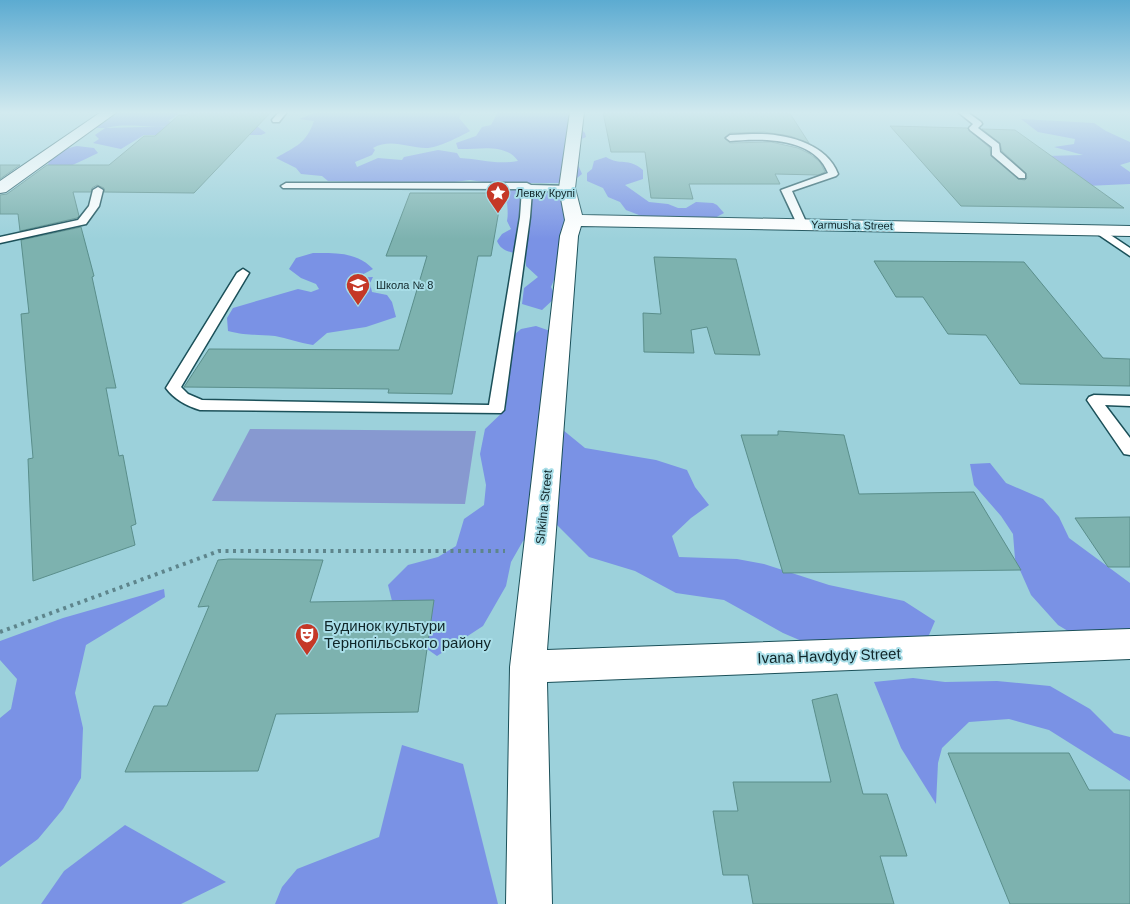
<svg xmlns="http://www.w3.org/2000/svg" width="1130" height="904" font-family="Arial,sans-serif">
	<rect width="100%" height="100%" fill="#9cd1db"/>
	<path fill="#8799d0" d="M250 429 476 431 465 504 212 501Z"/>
	<g fill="#7a92e5">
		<path d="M117 112H181L168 121 178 124C155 130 128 122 106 128L254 124 266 133 261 135H144L121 149 93 143 99 139 95 135 105 128H96L95 125Z"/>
		<path d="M317 112H464L461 114 459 118 470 131C459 137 438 148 426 148 408 148 391 138 373 148L375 150 372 155 355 162 357 167 378 158 402 160 404 157 438 150 457 153 460 158C482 159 495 165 518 161 505 142 477 150 458 149L456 143 476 136 482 127 491 125 498 112H578L579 127 585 133 586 137 579 140 576 160 582 174 577 178 562 179 561 183H489L470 180 439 184 328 181 322 176 301 174 296 168 276 158C296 146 306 144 314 121L299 119Z"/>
		<path d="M1021 119 1094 123 1106 131 1130 142V162L1120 165 1130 172V184L1086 186 1046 156 1083 155 1054 147 1074 144 1075 139 1038 132Z"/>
		<path d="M77 146 94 148 98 153C83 160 64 171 46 171 52 150 58 151 77 146Z"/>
		<path d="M606 157C620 166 628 157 643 170V179L625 185 649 202 668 204 678 208H686L696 202 713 203 717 205 724 213 713 219 644 217 626 210 620 202 608 197 603 188 587 181V173L592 169 594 161Z"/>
		<path d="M549 186 578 198 579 203 556 275 551 287 556 297 542 310 522 304 524 288 538 277 526 266V254C514 253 502 253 497 241L502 234 511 229 507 221C509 211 506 203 507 193L514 187Z"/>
		<path d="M313 253C336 253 357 252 373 269L356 278 373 277 370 283 372 292 387 295 392 302 396 317 366 327 327 333 313 345C299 343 287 338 275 336 256 334 247 336 228 331L227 318 233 308 298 289 311 292 319 289 316 284 301 278 289 269 296 258Z"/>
		<path d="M536 326 553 332 563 430 585 448 656 460 687 470 695 487 709 505 691 518 672 536 679 557 737 559 764 564 829 585 904 601 935 621 926 642 811 645 783 633 724 600 676 593 635 571 589 557 555 523 523 541 511 562 506 586 483 626 437 656 399 629 388 585 408 565 438 557 456 546 464 519 484 505 486 485 480 454 485 429 506 409 503 399 510 349 515 334 521 329Z"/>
		<path d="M990 463 1006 483 1043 499 1059 517 1069 538 1130 583V650L1096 648 1058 625 1031 595 1015 559 1013 534 1001 516 974 485 970 464Z"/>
		<path d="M164 589 165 597 86 645 75 693 83 728 81 778 63 809 38 839 0 867V718L11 709 17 679 0 660V641L63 618Z"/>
		<path d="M913 678 945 682 997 681 1050 686 1090 709 1114 733 1130 737V781L1049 730 1009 719 969 722 942 748 938 763 936 804 901 748 874 682Z"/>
		<path d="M402 745 463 764 498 904H275L282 887 297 869 379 837Z"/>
		<path d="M125 825 226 882 181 904H41L64 871Z"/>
	</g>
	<g fill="#7db2af" stroke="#5a8e8b">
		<path d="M189 112H271L194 193 104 192V188L97 185 92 188 91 192H73L79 216 77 218 20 231 18 214H0V195L7 194 47 165H109L144 136H155L179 115H186Z"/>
		<path d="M603 112H789L809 143 790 136 764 132 730 133 724 138 730 143 771 142 798 148 810 154 820 162 825 172 818 175 775 174 780 184H689L693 199 651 198 645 152H611Z"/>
		<path d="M890 126 967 128 990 148 991 156 1018 179 1025 180 1027 178 1026 173 1002 151 1000 143 982 129 1015 130 1124 208 961 206Z"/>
		<path d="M0 165H20L0 179Z"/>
		<path d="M410 193H502L491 256H478L452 394 388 393 389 389 184 387 209 349 399 350 427 256H386Z"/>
		<path d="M81 227 94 276 92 277 116 388H106L119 456 123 455 136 524 131 526 135 545 33 581 28 459 33 458 21 314 29 313 21 240Z"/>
		<path d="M654 257 736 259 760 355 715 354 707 327 691 330 694 353 644 352 643 313 661 314Z"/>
		<path d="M874 261 1024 262 1103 358 1130 359V386L1020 384 986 335 948 334 923 297H896Z"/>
		<path d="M778 431 844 435 859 494 974 492 1021 570 783 573 741 435H778Z"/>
		<path d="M1130 517V567H1108L1075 518Z"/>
		<path d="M229 559 323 560 310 602 434 600 418 712 276 714 258 771 125 772 154 706H167L209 606 198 607 218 560Z"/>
		<path d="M837 694 863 794H887L907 856H880L894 904H753L748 875H723L713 811H738L733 782H831L812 700Z"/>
		<path d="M948 753H1069L1089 790H1130V904H1010Z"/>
	</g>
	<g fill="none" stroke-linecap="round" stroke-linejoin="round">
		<g stroke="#1b5059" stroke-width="3">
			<g id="lane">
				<path d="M279 112H287L279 122H273L272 120Z"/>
				<path d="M958 112H967L981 122 982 124 978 128 999 144 1000 152 1025 174V178H1019L992 155V147L970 130 969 128 973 124Z"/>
				<path d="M752 134C783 133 826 142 838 174L836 176 792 191 807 224 806 226 802 227 797 224 781 190 828 173C814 137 761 138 730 141L726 138 730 135Z"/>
				<path d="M286 183H527L531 185 570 186V190L567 191H532L530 217 504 410 501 413 200 410C187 406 174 399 166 388L237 273 243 269 249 273 181 387 188 394 202 400 489 405 520 217 522 189 283 188 281 186Z"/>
				<path d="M98 187 103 190 99 206 86 224 0 243V237L78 220 89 206 93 190Z"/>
				<path d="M1100 228 1130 248V256L1096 233 1095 231 1096 229Z"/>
				<path d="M1094 395 1130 396V406L1105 405 1130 438V455L1124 454 1087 400 1089 397Z"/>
			</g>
		</g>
		<g stroke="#1b5059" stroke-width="2">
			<g id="street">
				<path d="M101 112H117L6 192 0 193V181Z"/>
				<path d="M570 112H584L575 188 582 215 1130 226V236L581 226 578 236 547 650 1130 629V659L547 682 552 904H506L510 667 560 236 565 220 559 188Z"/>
			</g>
		</g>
		<path stroke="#5e858c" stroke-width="4" stroke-dasharray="3 4.5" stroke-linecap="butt" d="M0 632 219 551H505"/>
		<use href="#lane" fill="#fff" fill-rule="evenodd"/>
		<use href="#street" fill="#fff" fill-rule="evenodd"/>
	</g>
	<linearGradient id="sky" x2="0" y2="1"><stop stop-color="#5cabd1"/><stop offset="0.47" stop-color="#d2eaef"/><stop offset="1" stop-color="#d2eaef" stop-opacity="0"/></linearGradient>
	<rect width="1130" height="239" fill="url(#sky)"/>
	<defs>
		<g id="sight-pin" transform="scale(1.25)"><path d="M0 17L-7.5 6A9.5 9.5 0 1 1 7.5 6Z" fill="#c53827" stroke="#a9dee8"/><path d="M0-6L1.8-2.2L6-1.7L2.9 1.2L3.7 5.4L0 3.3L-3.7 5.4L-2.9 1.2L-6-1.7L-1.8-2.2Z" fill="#fff"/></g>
		<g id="school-pin" transform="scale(1.25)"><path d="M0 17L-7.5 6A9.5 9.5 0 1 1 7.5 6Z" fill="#c53827" stroke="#a9dee8"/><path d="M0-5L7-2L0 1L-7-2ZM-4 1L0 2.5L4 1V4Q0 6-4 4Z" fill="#fff"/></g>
		<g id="theatre-pin" transform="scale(1.25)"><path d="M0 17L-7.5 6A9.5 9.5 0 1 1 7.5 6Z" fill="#c53827" stroke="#a9dee8"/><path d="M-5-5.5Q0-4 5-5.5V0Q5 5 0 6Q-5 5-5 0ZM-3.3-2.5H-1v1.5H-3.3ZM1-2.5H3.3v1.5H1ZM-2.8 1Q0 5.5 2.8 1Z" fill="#fff"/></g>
	</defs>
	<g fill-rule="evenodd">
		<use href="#sight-pin" x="498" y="193"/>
		<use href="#school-pin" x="358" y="285"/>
		<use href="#theatre-pin" x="307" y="635"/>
	</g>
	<g text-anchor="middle" stroke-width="4" stroke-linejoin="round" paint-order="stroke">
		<g font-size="11" fill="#102629" stroke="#a9dee8" text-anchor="start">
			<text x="516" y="197">Левку Крупі</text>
			<text x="376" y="289">Школа № 8</text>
		</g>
		<g font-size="11" fill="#102629" stroke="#a9dee8">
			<text transform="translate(852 225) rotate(1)" y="4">Yarmusha Street</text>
		</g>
		<g font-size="12" fill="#102629" stroke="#a9dee8">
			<text transform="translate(544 507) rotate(-84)" y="4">Shkilna Street</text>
		</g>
		<g font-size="15" fill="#102629" stroke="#a9dee8" text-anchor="start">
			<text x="324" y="631">Будинок культури<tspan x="324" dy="17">Тернопільського району</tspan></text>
		</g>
		<g font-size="15" fill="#102629" stroke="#a9dee8">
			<text transform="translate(829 656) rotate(-2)" y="5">Ivana Havdydy Street</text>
		</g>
	</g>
</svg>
